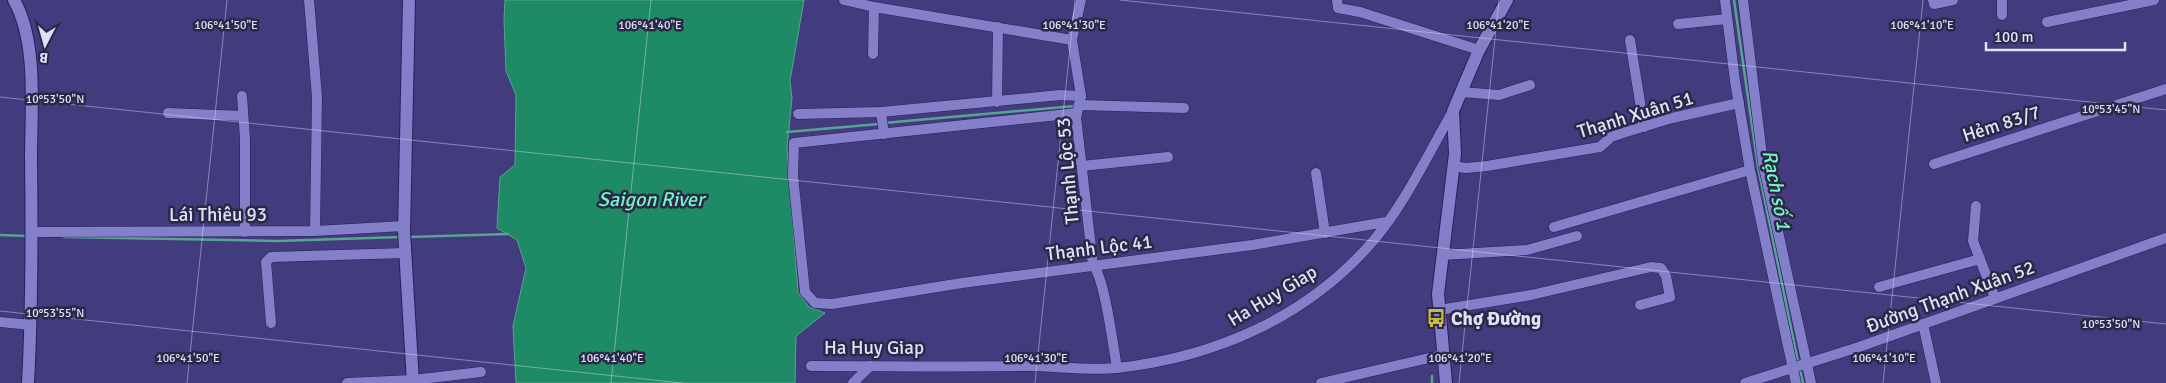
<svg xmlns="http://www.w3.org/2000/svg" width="2166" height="383" font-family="Signika,sans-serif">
	<rect width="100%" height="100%" fill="#423b7d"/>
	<path fill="#1e8a66" stroke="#58a492" d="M505 0H804L790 81 792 98 787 148 798 292 809 307 825 313 796 336 795 383H516L513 326 526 268 517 240 497 228 500 177 515 165 516 95 506 71 504 19Z"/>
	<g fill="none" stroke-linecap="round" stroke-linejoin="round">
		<g stroke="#58a492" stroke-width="2.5">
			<path d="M1734 0 1758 167 1798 362"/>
			<path d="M884 123 1075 106"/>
			<path d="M787 132 879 124"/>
			<path d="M0 235 28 236"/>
			<path d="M64 237 277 241 401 237"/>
			<path d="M409 237 508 234"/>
			<path d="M1800 370 1803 383"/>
			<path d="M1432 376V383"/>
		</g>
		<g stroke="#2a1f5e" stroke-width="11">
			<g id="minor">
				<path d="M309 0 317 97 315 231"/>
				<path d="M844 0 874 7 873 54"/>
				<path d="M1081 0 1072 40 1081 96 1076 117 1093 265C1105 279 1113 346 1117 368"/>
				<path d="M1337 0 1338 8 1360 12 1479 50"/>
				<path d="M1725 0 1735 81 1750 170 1796 383"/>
				<path d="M1743 0 1763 163 1811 383"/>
				<path d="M1933 0 1934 4 1953 0"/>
				<path d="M2002 0V15"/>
				<path d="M874 7 1072 40"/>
				<path d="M2047 22 2154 0"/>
				<path d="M1678 24 1727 19"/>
				<path d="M1630 40 1644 127"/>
				<path d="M1461 92 1499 95 1530 85"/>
				<path d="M242 96 245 139V232"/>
				<path d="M997 102 998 27"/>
				<path d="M1080 105 1184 108"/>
				<path d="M881 112 884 134"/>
				<path d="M168 113 243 116"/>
				<path d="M1077 113 794 143 793 176 805 292 815 303 832 304 962 283 1252 245 1386 222"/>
				<path d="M798 114 881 112 1060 95 1081 96"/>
				<path d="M1934 164 2166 89"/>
				<path d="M1082 166 1168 157"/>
				<path d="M1453 166 1466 168 1487 166 1600 147 1611 137 1626 132 1672 118 1739 103"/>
				<path d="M1316 173 1325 233"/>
				<path d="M1976 206 1973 241 1995 298"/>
				<path d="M1554 227 1750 170"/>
				<path d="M32 232 315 231 404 226"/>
				<path d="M1442 255 1527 250 1577 236"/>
				<path d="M1879 287 1980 259"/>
				<path d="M1439 310 1531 295 1651 267 1661 268 1666 276 1670 297 1640 305"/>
				<path d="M0 322 31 325"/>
				<path d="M271 323 266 262 271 257 405 253"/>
				<path d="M1923 324 1936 383"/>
				<path d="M811 366C883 366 954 367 1026 366 1056 366 1087 371 1117 368 1216 357 1308 317 1374 240 1406 202 1428 154 1453 111"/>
				<path d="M347 383 413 380 481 372"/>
				<path d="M853 383 870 366"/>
				<path d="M1321 383 1442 355"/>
				<path d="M1745 383 1859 347 2166 238"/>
			</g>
		</g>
		<g stroke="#2a1f5e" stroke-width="14">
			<g id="tertiary">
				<path d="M14 0C38 43 31 109 31 158 32 233 32 308 28 383"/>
				<path d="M409 0 404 231 413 383"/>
				<path d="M1446 383 1438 294 1455 154 1453 111 1479 50 1507 0"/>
			</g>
		</g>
		<use href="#minor" stroke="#837fc8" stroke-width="10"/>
		<use href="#tertiary" stroke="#837fc8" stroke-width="12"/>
	</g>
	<path fill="none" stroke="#e0e0f8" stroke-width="1" stroke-opacity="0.45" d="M1120 0 2166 110M0 97 2166 324M0 311 682 383M187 383 227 0M611 383 651 0M1035 383 1075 0M1459 383 1499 0M1883 383 1923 0"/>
	<defs>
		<g id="bus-bare" transform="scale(1.5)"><path d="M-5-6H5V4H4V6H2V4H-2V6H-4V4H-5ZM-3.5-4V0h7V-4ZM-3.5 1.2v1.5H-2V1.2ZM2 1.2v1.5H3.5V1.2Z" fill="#c5bc3d" stroke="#2a2846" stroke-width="2.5" paint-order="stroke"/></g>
	</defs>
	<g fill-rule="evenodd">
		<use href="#bus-bare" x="1436" y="318"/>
	</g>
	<g text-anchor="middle" stroke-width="5" stroke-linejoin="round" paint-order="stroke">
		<g font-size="19" fill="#e0e0f8" stroke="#2a2846">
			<text transform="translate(1635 114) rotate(-17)" y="7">Thạnh Xuân 51</text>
			<text transform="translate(2001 123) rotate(-18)" y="7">Hẻm 83/7</text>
			<text transform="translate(1067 171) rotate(-95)" y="7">Thạnh Lộc 53</text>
			<text x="218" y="221">Lái Thiêu 93</text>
			<text transform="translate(1099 247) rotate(-7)" y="7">Thạnh Lộc 41</text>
			<text transform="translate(1272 295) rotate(-31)" y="7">Ha Huy Giap</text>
			<text transform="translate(1950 296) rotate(-20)" y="7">Đường Thạnh Xuân 52</text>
			<text x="874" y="354">Ha Huy Giap</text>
		</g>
		<g font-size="19" font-weight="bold" fill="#e0e0f8" stroke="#2a2846" text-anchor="start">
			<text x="1451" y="325">Chợ Đường</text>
		</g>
		<g font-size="20" font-style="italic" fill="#72f8c4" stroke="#2a2846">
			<text transform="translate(1777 190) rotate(79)" y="7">Rạch số 1</text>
			<text x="651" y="206">Saigon River</text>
		</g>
	</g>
	<g font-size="12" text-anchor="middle" fill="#e0e0f8" stroke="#2a2846" stroke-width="5" stroke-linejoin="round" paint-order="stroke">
		<text x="226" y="29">106°41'50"E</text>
		<text x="650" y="29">106°41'40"E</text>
		<text x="1074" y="29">106°41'30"E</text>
		<text x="1498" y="29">106°41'20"E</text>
		<text x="1922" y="29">106°41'10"E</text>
		<text x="55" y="103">10°53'50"N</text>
		<text x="2111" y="113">10°53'45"N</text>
		<text x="55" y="317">10°53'55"N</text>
		<text x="2111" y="328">10°53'50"N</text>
		<text x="188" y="362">106°41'50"E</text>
		<text x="612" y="362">106°41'40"E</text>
		<text x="1036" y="362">106°41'30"E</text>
		<text x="1460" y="362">106°41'20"E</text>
		<text x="1884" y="362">106°41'10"E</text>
	</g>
	<g transform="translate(45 45) rotate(186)" stroke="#2a2846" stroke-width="4" paint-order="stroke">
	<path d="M0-4L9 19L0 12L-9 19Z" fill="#e0e0f8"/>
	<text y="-8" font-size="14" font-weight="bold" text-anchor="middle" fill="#e0e0f8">B</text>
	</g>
	<path d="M1986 42v8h139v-8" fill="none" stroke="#e0e0f8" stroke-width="2.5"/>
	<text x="1994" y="42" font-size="15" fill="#e0e0f8" stroke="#2a2846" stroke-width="4" paint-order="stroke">100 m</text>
</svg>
